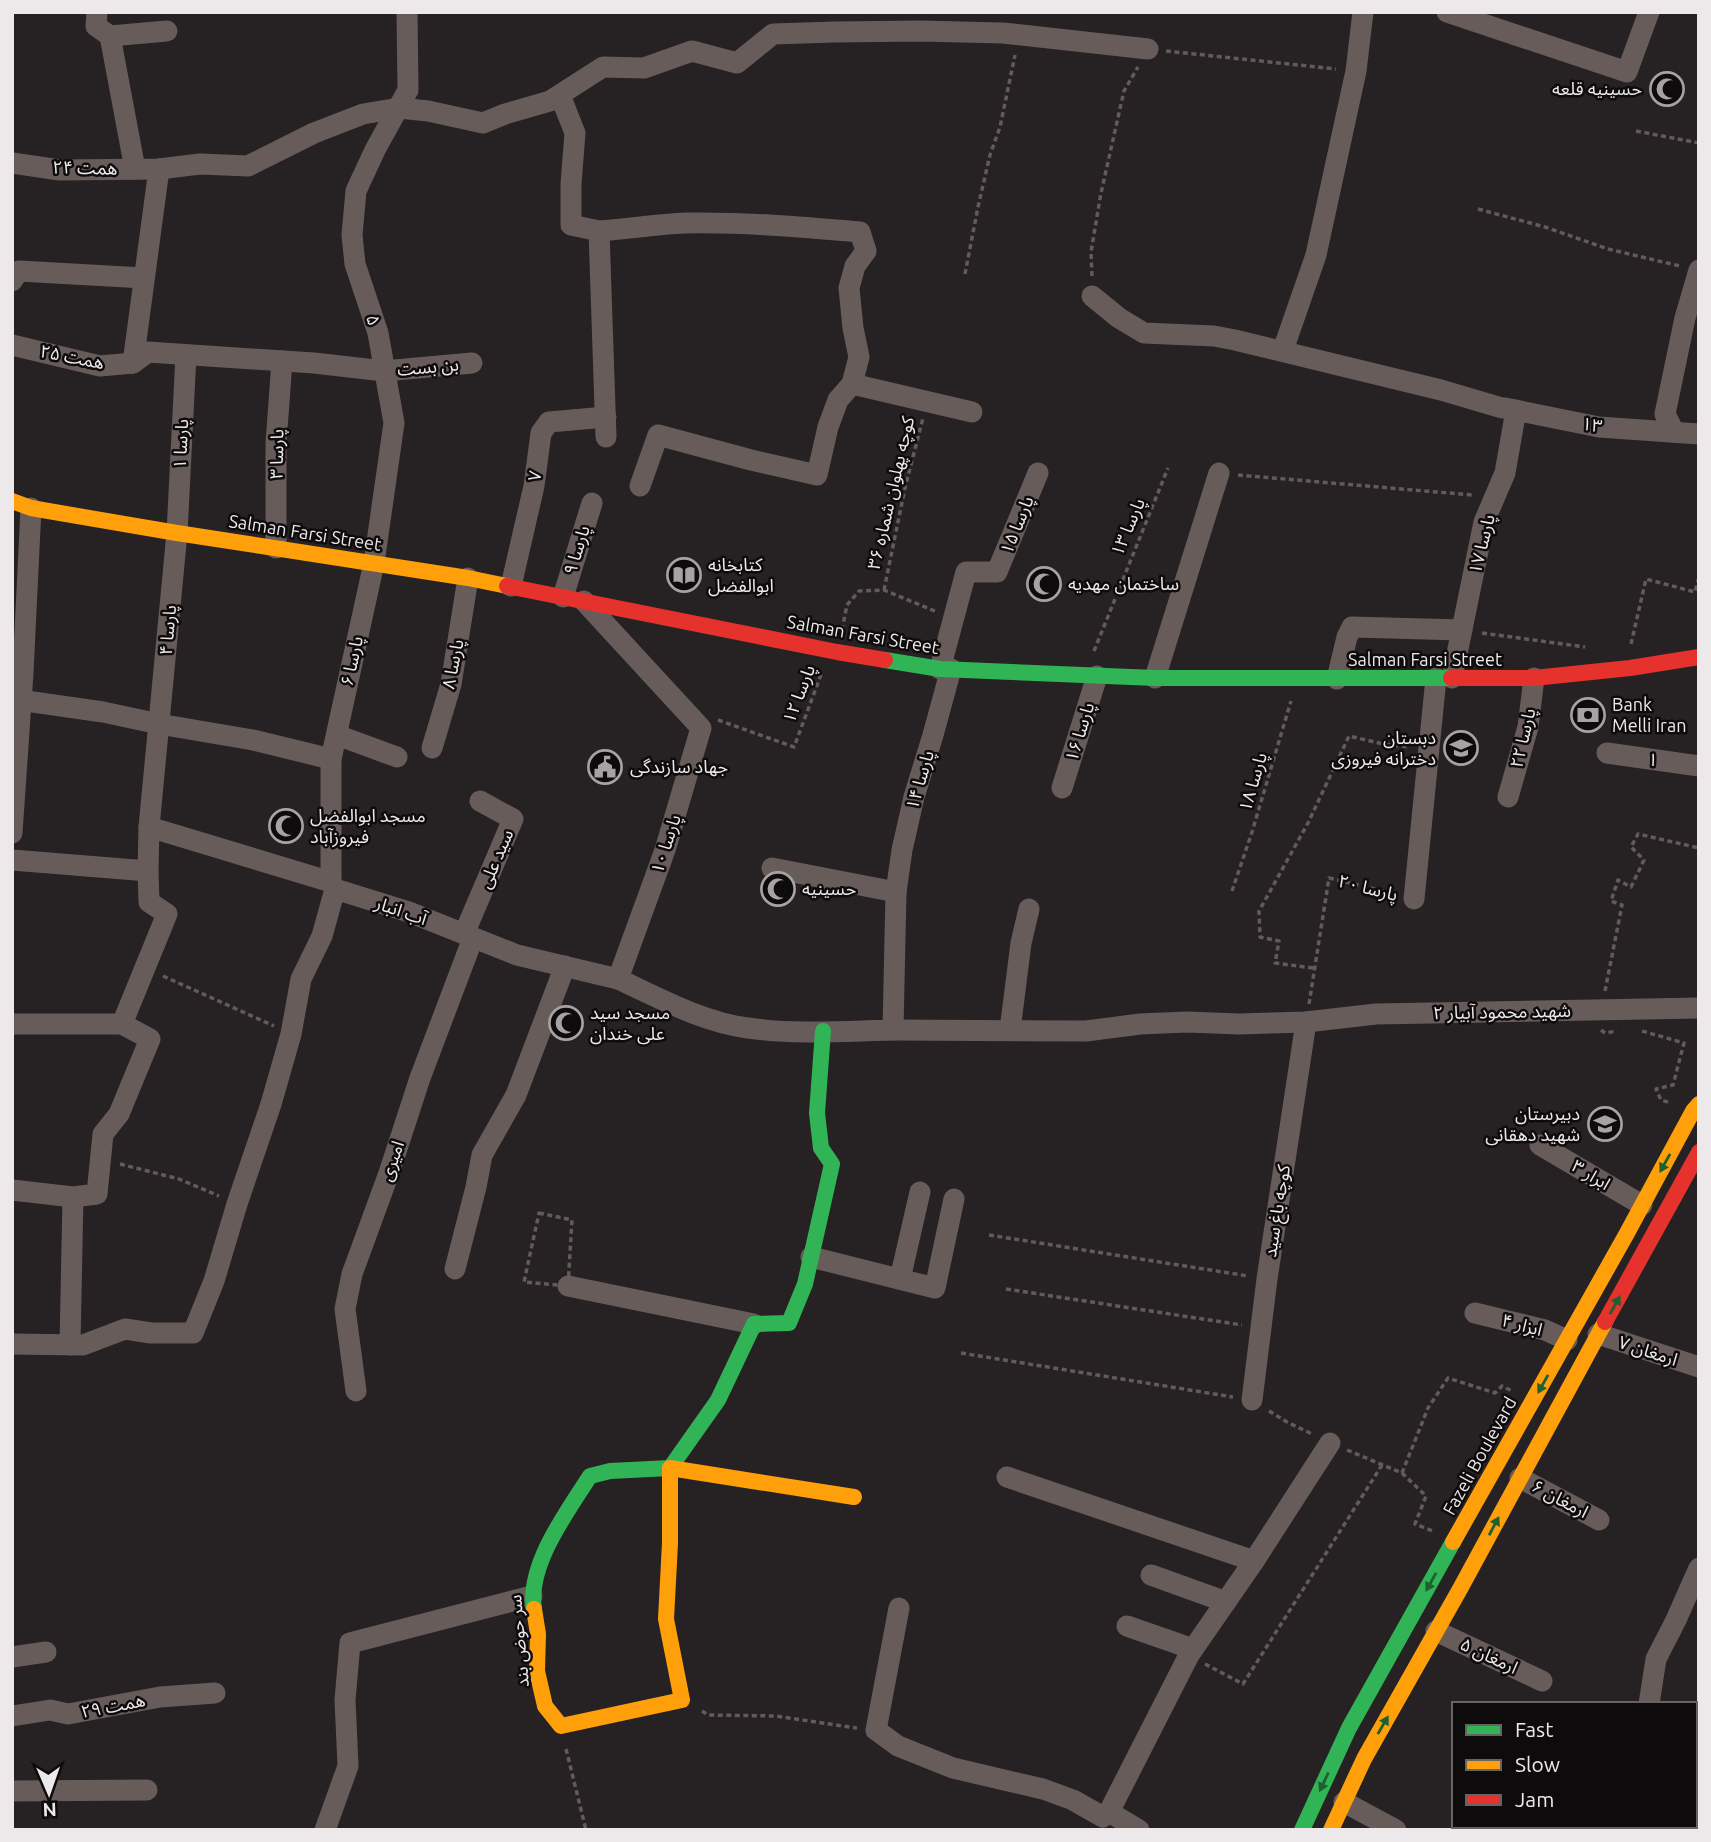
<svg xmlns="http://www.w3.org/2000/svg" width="1711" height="1842" font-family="Ubuntu,'Noto Sans Arabic',sans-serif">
	<rect width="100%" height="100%" fill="#262123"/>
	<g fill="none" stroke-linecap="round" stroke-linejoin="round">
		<g stroke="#635a59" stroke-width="3.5" stroke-dasharray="5 3.5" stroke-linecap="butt">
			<path d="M1166 51 1336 69"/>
			<path d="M1636 131 1699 143"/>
			<path d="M1478 209 1545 227 1608 249 1680 266"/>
			<path d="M965 274 978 207 990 155 1000 127 1015 55"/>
			<path d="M1092 276 1091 252 1101 193 1124 91 1138 67"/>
			<path d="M1238 475 1472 495 1473 497"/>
			<path d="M884 590 905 488 923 418"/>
			<path d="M842 630 847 605 859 591 884 590 937 612"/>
			<path d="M1482 633 1585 647"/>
			<path d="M1631 644 1646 579 1695 592 1699 577"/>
			<path d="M1094 651 1168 468"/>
			<path d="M718 720 794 747 822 672"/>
			<path d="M1232 891 1252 832 1291 701"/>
			<path d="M1313 968 1275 963 1279 941 1260 937 1259 911 1308 823 1349 736 1383 744 1410 747"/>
			<path d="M163 976 274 1026"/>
			<path d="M1605 991 1622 905 1611 901 1618 880 1631 887 1644 860 1631 847 1638 834 1699 848"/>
			<path d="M1309 1004 1329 878 1395 894"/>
			<path d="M1601 1030 1605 1033 1617 1031"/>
			<path d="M1642 1031 1684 1043 1673 1085 1656 1089 1661 1100 1671 1103"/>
			<path d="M120 1164 179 1179 219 1196"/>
			<path d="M539 1213 572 1220 568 1286 524 1282Z"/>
			<path d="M989 1235 1248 1276"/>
			<path d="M1006 1289 1242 1325"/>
			<path d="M961 1353 1233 1397"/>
			<path d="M1269 1411 1287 1422 1314 1435"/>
			<path d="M1347 1450 1402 1473 1428 1408 1448 1378 1495 1393 1502 1386 1512 1391"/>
			<path d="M1402 1473 1426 1496 1415 1524 1433 1531"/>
			<path d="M1205 1664 1243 1684 1382 1465"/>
			<path d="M702 1711 708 1715 775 1716 857 1728"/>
			<path d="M566 1749 586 1830"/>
		</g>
		<g stroke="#675c5a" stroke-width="21">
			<path d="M97 12 96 26 110 36"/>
			<path d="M1447 12 1627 72 1649 12"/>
			<path d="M560 95 575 133 571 184V225L599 231 606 437"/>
			<path d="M12 163 60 170 159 169 200 164 248 166 314 133 363 114 399 108 428 111 483 123 505 114 550 101 603 67 644 68 692 51 737 63 773 34 834 32 921 31 1003 33 1148 49"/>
			<path d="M135 169 110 36 167 31"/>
			<path d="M599 231C628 229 657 224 686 223 744 222 802 227 860 232L866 251 855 266 849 288 853 328 859 357 852 384 838 400 828 427 817 475 751 460 658 435 640 486"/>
			<path d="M12 281 19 271 144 278"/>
			<path d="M1092 296 1119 318 1144 333 1214 336 1235 340 1441 390 1502 408"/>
			<path d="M12 345 100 366 133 363"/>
			<path d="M1283 350 1316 255 1356 71 1363 12"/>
			<path d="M186 355 177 533 149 827 331 882"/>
			<path d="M133 363 148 352 314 363 384 371 472 363"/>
			<path d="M133 363 159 169"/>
			<path d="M852 384 972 412"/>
			<path d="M1505 408 1599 427 1699 434"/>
			<path d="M1674 432 1665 414 1685 318 1699 270"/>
			<path d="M276 548V443L282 361"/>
			<path d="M511 586 534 486 541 433 549 422 606 417"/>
			<path d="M563 597 592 503"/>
			<path d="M940 669 966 572H997L1038 473"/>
			<path d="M1155 678 1219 473"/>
			<path d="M1452 678 1484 522 1505 473 1516 410"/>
			<path d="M1337 679 1347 637 1352 627 1462 630"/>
			<path d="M12 699 103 712 159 724 253 740 331 759"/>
			<path d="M337 735 397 757"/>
			<path d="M432 748 451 684 468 578"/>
			<path d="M1607 753 1699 766"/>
			<path d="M1062 788 1097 676"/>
			<path d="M1508 797 1528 727 1534 678"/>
			<path d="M12 833 23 673 31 508"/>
			<path d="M12 860 148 871 149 827"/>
			<path d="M772 868 896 892"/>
			<path d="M331 882V759L374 563 394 423 378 333 355 264 352 235 356 191 375 150 408 90 407 12"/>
			<path d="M331 882 335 889 409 912 517 955 618 979 665 850 701 728 584 601"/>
			<path d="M1414 899 1436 678"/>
			<path d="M464 934 513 819 480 801"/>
			<path d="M618 979C659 998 702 1022 748 1028 796 1035 846 1031 893 1030L896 892 902 850 914 797 933 735 951 669"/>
			<path d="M12 1024H122L167 914 149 902 148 871"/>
			<path d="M893 1030 1086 1031 1140 1024 1187 1022 1239 1024 1306 1022 1376 1014 1699 1008"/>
			<path d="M1010 1030 1021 943 1029 909"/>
			<path d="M1540 1145 1642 1205"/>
			<path d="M12 1190 73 1197 97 1194 103 1134 119 1114 150 1039 122 1024"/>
			<path d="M811 1257 935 1288 954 1199"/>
			<path d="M455 1269 476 1187 482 1155 516 1095 565 966"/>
			<path d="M900 1279 920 1192"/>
			<path d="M568 1286 754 1324"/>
			<path d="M1475 1313 1545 1330 1567 1340"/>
			<path d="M1598 1334 1699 1367"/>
			<path d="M12 1344 83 1345 125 1329 151 1333H193L214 1281 237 1204 271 1104 291 1034 301 979 322 936 335 889"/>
			<path d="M70 1345 73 1197"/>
			<path d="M356 1391 345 1309 352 1274 389 1173 420 1078 473 938"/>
			<path d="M1252 1400 1267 1279 1306 1022"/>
			<path d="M1007 1477 1254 1561"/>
			<path d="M1520 1478 1599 1520"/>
			<path d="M1151 1575 1226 1602"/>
			<path d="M899 1608 876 1730 898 1746 953 1768 1043 1789 1073 1800 1103 1817 1109 1812"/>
			<path d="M1127 1626 1193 1649"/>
			<path d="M1436 1631 1542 1681"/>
			<path d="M12 1657 46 1652"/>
			<path d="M1649 1704 1656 1659 1676 1620 1699 1568"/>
			<path d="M12 1716 50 1710 68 1714 160 1697 215 1693"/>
			<path d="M1695 1759 1699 1761"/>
			<path d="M12 1791 147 1790"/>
			<path d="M1344 1802 1396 1830"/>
			<path d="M325 1830 348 1766 345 1700 350 1643 532 1596"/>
			<path d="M1139 1830 1109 1812 1189 1655 1254 1561 1330 1443"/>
		</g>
		<g stroke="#30b455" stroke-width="16">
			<path d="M885 660 940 669 1155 678H1451"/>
			<path d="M534 1609C527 1565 567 1512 590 1476L610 1471 670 1468 718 1400 754 1324 789 1323 805 1284 832 1164 821 1148 817 1113 823 1031"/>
			<path d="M1302 1830 1349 1728 1453 1542"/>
		</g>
		<g stroke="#ff9f0a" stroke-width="16">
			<path d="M12 501 31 508 177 533 468 578 507 586"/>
			<path d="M1453 1542 1626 1235 1693 1111 1699 1104"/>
			<path d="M534 1609 538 1634 537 1671 545 1706 561 1726 682 1700 666 1619 670 1543V1468L854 1497"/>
			<path d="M1331 1830 1364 1759 1460 1589 1605 1322"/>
		</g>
		<g stroke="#e5322d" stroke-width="16">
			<path d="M507 586 837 652 885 660"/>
			<path d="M1451 678H1534L1630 668 1699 657"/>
			<path d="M1605 1322 1699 1152"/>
		</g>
	</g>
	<defs><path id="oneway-solid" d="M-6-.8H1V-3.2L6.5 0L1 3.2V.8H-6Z" transform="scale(1.75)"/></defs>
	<g fill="#1f6030">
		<use href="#oneway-solid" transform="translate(1665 1163) rotate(119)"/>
		<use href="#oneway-solid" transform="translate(1615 1305) rotate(-61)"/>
		<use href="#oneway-solid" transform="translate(1543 1384) rotate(119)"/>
		<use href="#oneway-solid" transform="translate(1494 1526) rotate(-62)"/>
		<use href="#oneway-solid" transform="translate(1431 1582) rotate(119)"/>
		<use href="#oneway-solid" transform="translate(1383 1725) rotate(-60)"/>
		<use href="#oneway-solid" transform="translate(1324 1782) rotate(115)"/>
	</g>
	<defs>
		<g id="mosque-ring" transform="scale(1.75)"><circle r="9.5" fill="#0e0b0c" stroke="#a7a2a4" stroke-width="1.5"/><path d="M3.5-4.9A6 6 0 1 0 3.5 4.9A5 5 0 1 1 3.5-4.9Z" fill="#a7a2a4"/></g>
		<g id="library-ring" transform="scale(1.75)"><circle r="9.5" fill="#0e0b0c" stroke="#a7a2a4" stroke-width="1.5"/><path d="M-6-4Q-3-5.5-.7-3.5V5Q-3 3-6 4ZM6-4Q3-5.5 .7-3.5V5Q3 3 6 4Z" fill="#a7a2a4"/></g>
		<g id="bank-ring" transform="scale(1.75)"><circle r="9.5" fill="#0e0b0c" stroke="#a7a2a4" stroke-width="1.5"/><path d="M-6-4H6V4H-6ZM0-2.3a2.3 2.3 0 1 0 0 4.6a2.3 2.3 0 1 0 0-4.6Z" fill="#a7a2a4"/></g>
		<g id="school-ring" transform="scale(1.75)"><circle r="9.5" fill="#0e0b0c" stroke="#a7a2a4" stroke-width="1.5"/><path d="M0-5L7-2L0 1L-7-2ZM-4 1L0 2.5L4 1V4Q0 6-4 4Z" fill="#a7a2a4"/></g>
		<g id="civic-ring" transform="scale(1.75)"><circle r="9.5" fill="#0e0b0c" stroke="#a7a2a4" stroke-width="1.5"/><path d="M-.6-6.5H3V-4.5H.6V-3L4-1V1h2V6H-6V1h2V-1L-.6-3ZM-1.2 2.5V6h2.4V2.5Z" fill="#a7a2a4"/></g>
	</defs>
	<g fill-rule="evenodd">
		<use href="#mosque-ring" x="1667" y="89"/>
		<use href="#library-ring" x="684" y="575"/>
		<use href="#mosque-ring" x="1044" y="584"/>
		<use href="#bank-ring" x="1588" y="715"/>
		<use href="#school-ring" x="1461" y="748"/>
		<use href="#civic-ring" x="605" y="767"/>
		<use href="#mosque-ring" x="286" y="826"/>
		<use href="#mosque-ring" x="778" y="889"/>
		<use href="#mosque-ring" x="566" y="1023"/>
		<use href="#school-ring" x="1605" y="1124"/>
	</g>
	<g text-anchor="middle" stroke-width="5" stroke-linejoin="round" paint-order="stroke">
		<g font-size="18" fill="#ede8e9" stroke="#0e0b0c" text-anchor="start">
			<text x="1642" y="95" text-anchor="end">حسینیه قلعه</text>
			<text x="708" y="571">کتابخانه<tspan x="708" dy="21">ابوالفضل</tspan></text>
			<text x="1068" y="590">ساختمان مهدیه</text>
			<text x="1612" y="711">Bank<tspan x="1612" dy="21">Melli Iran</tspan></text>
			<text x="1436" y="744" text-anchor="end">دبستان<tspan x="1436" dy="21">دخترانه فیروزی</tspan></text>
			<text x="630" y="773">جهاد سازندگی</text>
			<text x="310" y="822">مسجد ابوالفضل<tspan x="310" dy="21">فیروزآباد</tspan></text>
			<text x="802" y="895">حسینیه</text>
			<text x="590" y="1019">مسجد سید<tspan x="590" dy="21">علی خندان</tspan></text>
			<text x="1580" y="1120" text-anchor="end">دبیرستان<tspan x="1580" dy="21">شهید دهقانی</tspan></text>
		</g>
		<g font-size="18" fill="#ede8e9" stroke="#0e0b0c">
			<text transform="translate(85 168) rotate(1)" y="6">همت ۲۴</text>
			<text transform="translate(373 320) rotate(72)" y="6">۵</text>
			<text transform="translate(72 357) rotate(11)" y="6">همت ۲۵</text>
			<text transform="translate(428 367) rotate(-5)" y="6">بن بست</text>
			<text transform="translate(1592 425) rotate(9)" y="6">۱۳</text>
			<text transform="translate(181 444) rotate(-87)" y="6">پارسا ۱</text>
			<text transform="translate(277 454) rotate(-89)" y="6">پارسا ۳</text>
			<text transform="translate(535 476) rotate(-81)" y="6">۷</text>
			<text transform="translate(891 493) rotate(-77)" y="6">کوچه پهلوان شماره ۳۶</text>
			<text transform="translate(1017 525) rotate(-68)" y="6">پارسا ۱۵</text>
			<text transform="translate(1128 527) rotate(-67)" y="6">پارسا ۱۳</text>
			<text transform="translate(305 533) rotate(9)" y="6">Salman Farsi Street</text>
			<text transform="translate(1482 544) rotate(-76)" y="6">پارسا ۱۷</text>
			<text transform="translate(577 550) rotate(-73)" y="6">پارسا ۹</text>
			<text transform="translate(168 630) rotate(-85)" y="6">پارسا ۴</text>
			<text transform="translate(863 635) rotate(10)" y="6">Salman Farsi Street</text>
			<text x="1425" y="666">Salman Farsi Street</text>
			<text transform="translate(352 661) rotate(-78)" y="6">پارسا ۶</text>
			<text transform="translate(453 664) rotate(-79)" y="6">پارسا ۸</text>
			<text transform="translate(799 694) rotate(-69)" y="6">پارسا ۱۲</text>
			<text transform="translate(1080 732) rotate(-73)" y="6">پارسا ۱۶</text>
			<text transform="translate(1523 738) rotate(-77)" y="6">پارسا ۲۲</text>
			<text transform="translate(1653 760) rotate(8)" y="6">۱</text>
			<text transform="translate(920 780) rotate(-74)" y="6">پارسا ۱۴</text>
			<text transform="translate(1253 782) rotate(-74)" y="6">پارسا ۱۸</text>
			<text transform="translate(666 844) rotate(-72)" y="6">پارسا ۱۰</text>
			<text transform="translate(496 859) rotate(-67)" y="6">سید علی</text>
			<text transform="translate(1368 888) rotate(14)" y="6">پارسا ۲۰</text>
			<text transform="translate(401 911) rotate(19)" y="6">آب انبار</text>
			<text transform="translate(1502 1012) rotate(-1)" y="6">شهید محمود آبیار ۲</text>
			<text transform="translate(392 1161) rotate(-71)" y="6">امیری</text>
			<text transform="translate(1591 1175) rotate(31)" y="6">ابرار ۳</text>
			<text transform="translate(1277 1211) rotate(-81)" y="6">کوچه باغ سید</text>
			<text transform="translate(1522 1325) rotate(15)" y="6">ابزار ۴</text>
			<text transform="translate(1648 1351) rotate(18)" y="6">ارمغان ۷</text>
			<text transform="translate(1480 1456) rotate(-61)" y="6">Fazeli Boulevard</text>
			<text transform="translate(1560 1499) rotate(28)" y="6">ارمغان ۶</text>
			<text transform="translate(519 1641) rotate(-95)" y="6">سر حوض بند</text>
			<text transform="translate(1489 1656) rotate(25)" y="6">ارمغان ۵</text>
			<text transform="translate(113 1706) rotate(-11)" y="6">همت ۲۹</text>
		</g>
	</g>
	<rect width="1711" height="1842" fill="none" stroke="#ede8e9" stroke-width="28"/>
	<rect x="1452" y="1702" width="245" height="126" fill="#0e0b0c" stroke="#676364" stroke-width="2"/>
	<rect x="1466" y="1725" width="35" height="10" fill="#30b455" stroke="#676364" stroke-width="2"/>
	<text x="1515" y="1737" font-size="21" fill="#ede8e9">Fast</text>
	<rect x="1466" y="1760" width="35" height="10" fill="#ff9f0a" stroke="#676364" stroke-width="2"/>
	<text x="1515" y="1772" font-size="21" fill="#ede8e9">Slow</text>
	<rect x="1466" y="1795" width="35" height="10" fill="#e5322d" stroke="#676364" stroke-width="2"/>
	<text x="1515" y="1807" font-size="21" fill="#ede8e9">Jam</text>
	<g transform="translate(49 1793) rotate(178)" stroke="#0e0b0c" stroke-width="5" paint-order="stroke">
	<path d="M0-5L12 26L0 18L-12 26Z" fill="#ede8e9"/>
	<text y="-10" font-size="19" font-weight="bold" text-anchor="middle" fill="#ede8e9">N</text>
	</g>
</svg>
